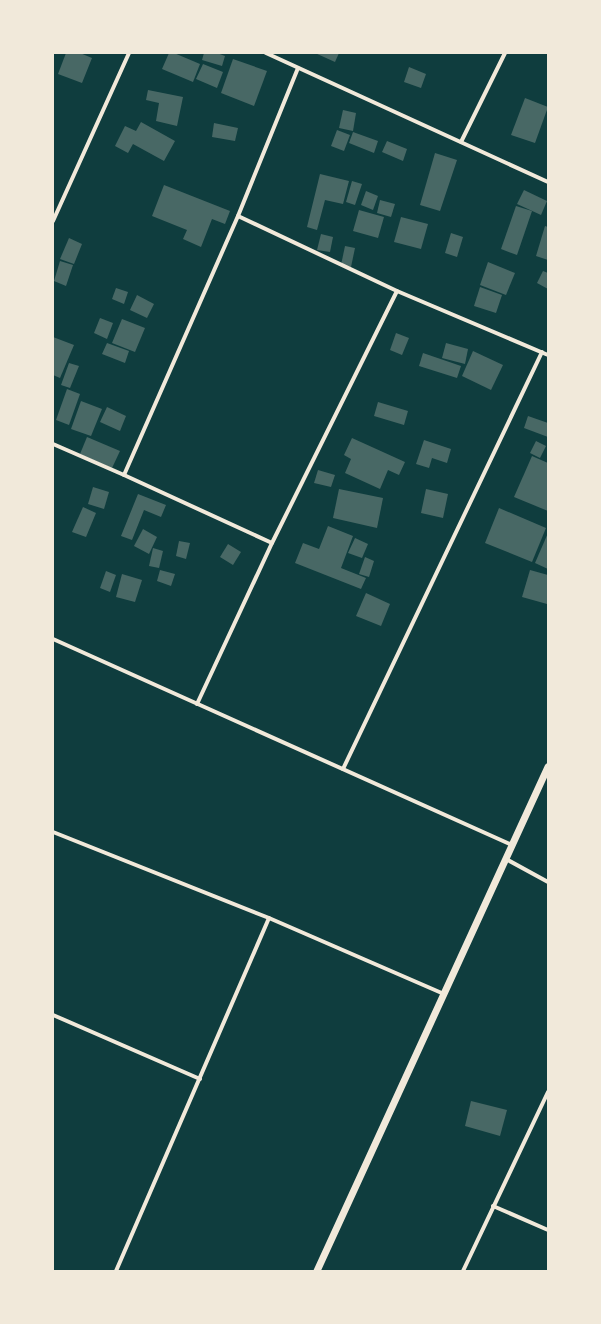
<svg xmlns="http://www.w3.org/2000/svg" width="601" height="1324" font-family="Montserrat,sans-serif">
	<rect width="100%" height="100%" fill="#0f3d3e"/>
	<g fill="#486865">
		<path d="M66 53H80L92 58 82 83 58 74Z"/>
		<path d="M169 53H174L200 64 193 82 162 69Z"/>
		<path d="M204 53H217L225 56 222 66 202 60Z"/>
		<path d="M315 53H339L335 62Z"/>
		<path d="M233 59 267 71 254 106 221 93Z"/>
		<path d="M203 64 223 72 217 88 196 79Z"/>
		<path d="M409 67 426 74 421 88 404 82Z"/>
		<path d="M148 90 183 97 177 126 156 121 159 103 146 100Z"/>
		<path d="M525 98 548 107 535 143 511 135Z"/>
		<path d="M343 110 356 113 353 131 339 128Z"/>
		<path d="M141 122 175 141 164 161 133 144 128 153 115 146 125 126 136 131Z"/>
		<path d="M214 123 238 128 235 141 212 137Z"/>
		<path d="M337 130 350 135 344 151 331 146Z"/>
		<path d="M353 132 378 141 374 153 349 143Z"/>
		<path d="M387 141 407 149 403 161 382 152Z"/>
		<path d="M435 153 457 160 440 211 420 205Z"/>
		<path d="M320 174 349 181 343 204 325 200 317 230 307 227Z"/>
		<path d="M352 181 362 184 355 205 346 202Z"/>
		<path d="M164 185 230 211 225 224 212 219 201 247 183 239 187 230 152 216Z"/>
		<path d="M524 190 547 201 541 215 517 204Z"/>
		<path d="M366 191 378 196 373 210 361 205Z"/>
		<path d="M380 200 395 204 391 217 377 213Z"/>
		<path d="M516 206 532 211 517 255 501 249Z"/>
		<path d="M359 210 384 217 378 238 353 231Z"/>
		<path d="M401 217 428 224 421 249 394 242Z"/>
		<path d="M545 226 548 227V260L536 256Z"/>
		<path d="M451 233 463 237 457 257 445 253Z"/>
		<path d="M321 234 333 237 330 252 317 250Z"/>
		<path d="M69 238 82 244 74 264 60 259Z"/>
		<path d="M345 246 355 248 351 267 341 265Z"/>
		<path d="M60 261 73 265 66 286 54 281Z"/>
		<path d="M488 262 515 273 506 295 480 285Z"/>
		<path d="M543 271 548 273V289L537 283Z"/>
		<path d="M480 287 502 295 496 313 474 306Z"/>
		<path d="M116 288 128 292 124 304 112 299Z"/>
		<path d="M137 295 154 304 147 318 130 310Z"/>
		<path d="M100 318 113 323 107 339 94 333Z"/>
		<path d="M122 319 145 328 135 352 112 343Z"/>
		<path d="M396 333 409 338 402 355 390 350Z"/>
		<path d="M53 337 74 345 60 378 53 375Z"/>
		<path d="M107 343 129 351 125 363 102 354Z"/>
		<path d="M446 343 468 349 465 364 442 358Z"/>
		<path d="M473 351 503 365 491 390 462 376Z"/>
		<path d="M423 353 461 366 457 378 419 366Z"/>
		<path d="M69 363 79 366 70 388 61 385Z"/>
		<path d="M67 389 80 394 69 425 56 420Z"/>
		<path d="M81 401 102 409 91 436 71 429Z"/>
		<path d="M378 402 408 411 404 425 374 416Z"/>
		<path d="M107 407 126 416 120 431 100 422Z"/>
		<path d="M528 416 548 423V437L524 428Z"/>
		<path d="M87 437 120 451 112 468 80 454Z"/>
		<path d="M352 438 405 462 399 475 388 470 380 489 345 473 351 459 344 455Z"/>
		<path d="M424 440 451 449 447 463 432 458 429 468 416 464Z"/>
		<path d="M536 441 546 446 540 458 530 453Z"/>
		<path d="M532 456 548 463V511L514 497Z"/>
		<path d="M318 470 335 475 331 487 314 483Z"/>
		<path d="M93 487 109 492 104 509 88 504Z"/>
		<path d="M339 489 383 498 377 528 333 518Z"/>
		<path d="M426 489 448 494 443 518 421 513Z"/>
		<path d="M138 494 166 505 161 517 144 510 132 540 121 536Z"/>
		<path d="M83 507 96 513 86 537 72 532Z"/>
		<path d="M499 508 546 528 532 562 485 543Z"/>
		<path d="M328 526 353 536 341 568 366 578 361 589 295 563 303 543 319 549Z"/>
		<path d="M143 529 157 537 149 554 134 546Z"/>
		<path d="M548 533V569L535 563Z"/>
		<path d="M355 538 368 544 362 558 348 553Z"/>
		<path d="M179 541 190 543 186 559 176 556Z"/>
		<path d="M228 544 241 552 233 565 220 557Z"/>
		<path d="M153 548 163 551 159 568 149 566Z"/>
		<path d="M365 557 374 561 369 577 359 574Z"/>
		<path d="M160 570 175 574 171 586 157 581Z"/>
		<path d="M530 570 548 575V600L547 604 522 597Z"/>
		<path d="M106 571 116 575 110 592 100 588Z"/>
		<path d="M122 574 142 580 135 602 116 597Z"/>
		<path d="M366 593 390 604 381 626 356 616Z"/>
		<path d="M471 1101 507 1110 500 1136 465 1126Z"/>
	</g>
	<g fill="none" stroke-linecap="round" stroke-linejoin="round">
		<g stroke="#f1e9da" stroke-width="4">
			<path d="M266 53 548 182"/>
			<path d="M461 142 505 53"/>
			<path d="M238 216 397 291 548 355"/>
			<path d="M53 221 129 53"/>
			<path d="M53 444 124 475 272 543"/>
			<path d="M124 475 238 216 298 68"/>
			<path d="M53 639 512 845"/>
			<path d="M197 704 272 543 397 291"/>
			<path d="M343 769 542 352"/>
			<path d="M53 832 269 918 444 994"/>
			<path d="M506 859 548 882"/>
			<path d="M53 1015 200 1079"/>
			<path d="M493 1206 548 1230"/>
			<path d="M116 1271 269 918"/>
			<path d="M463 1271 548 1092"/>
		</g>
		<path stroke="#f1e9da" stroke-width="7" d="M317 1271 548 767"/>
	</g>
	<rect width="601" height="1324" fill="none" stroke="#f1e9da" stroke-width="108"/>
</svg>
